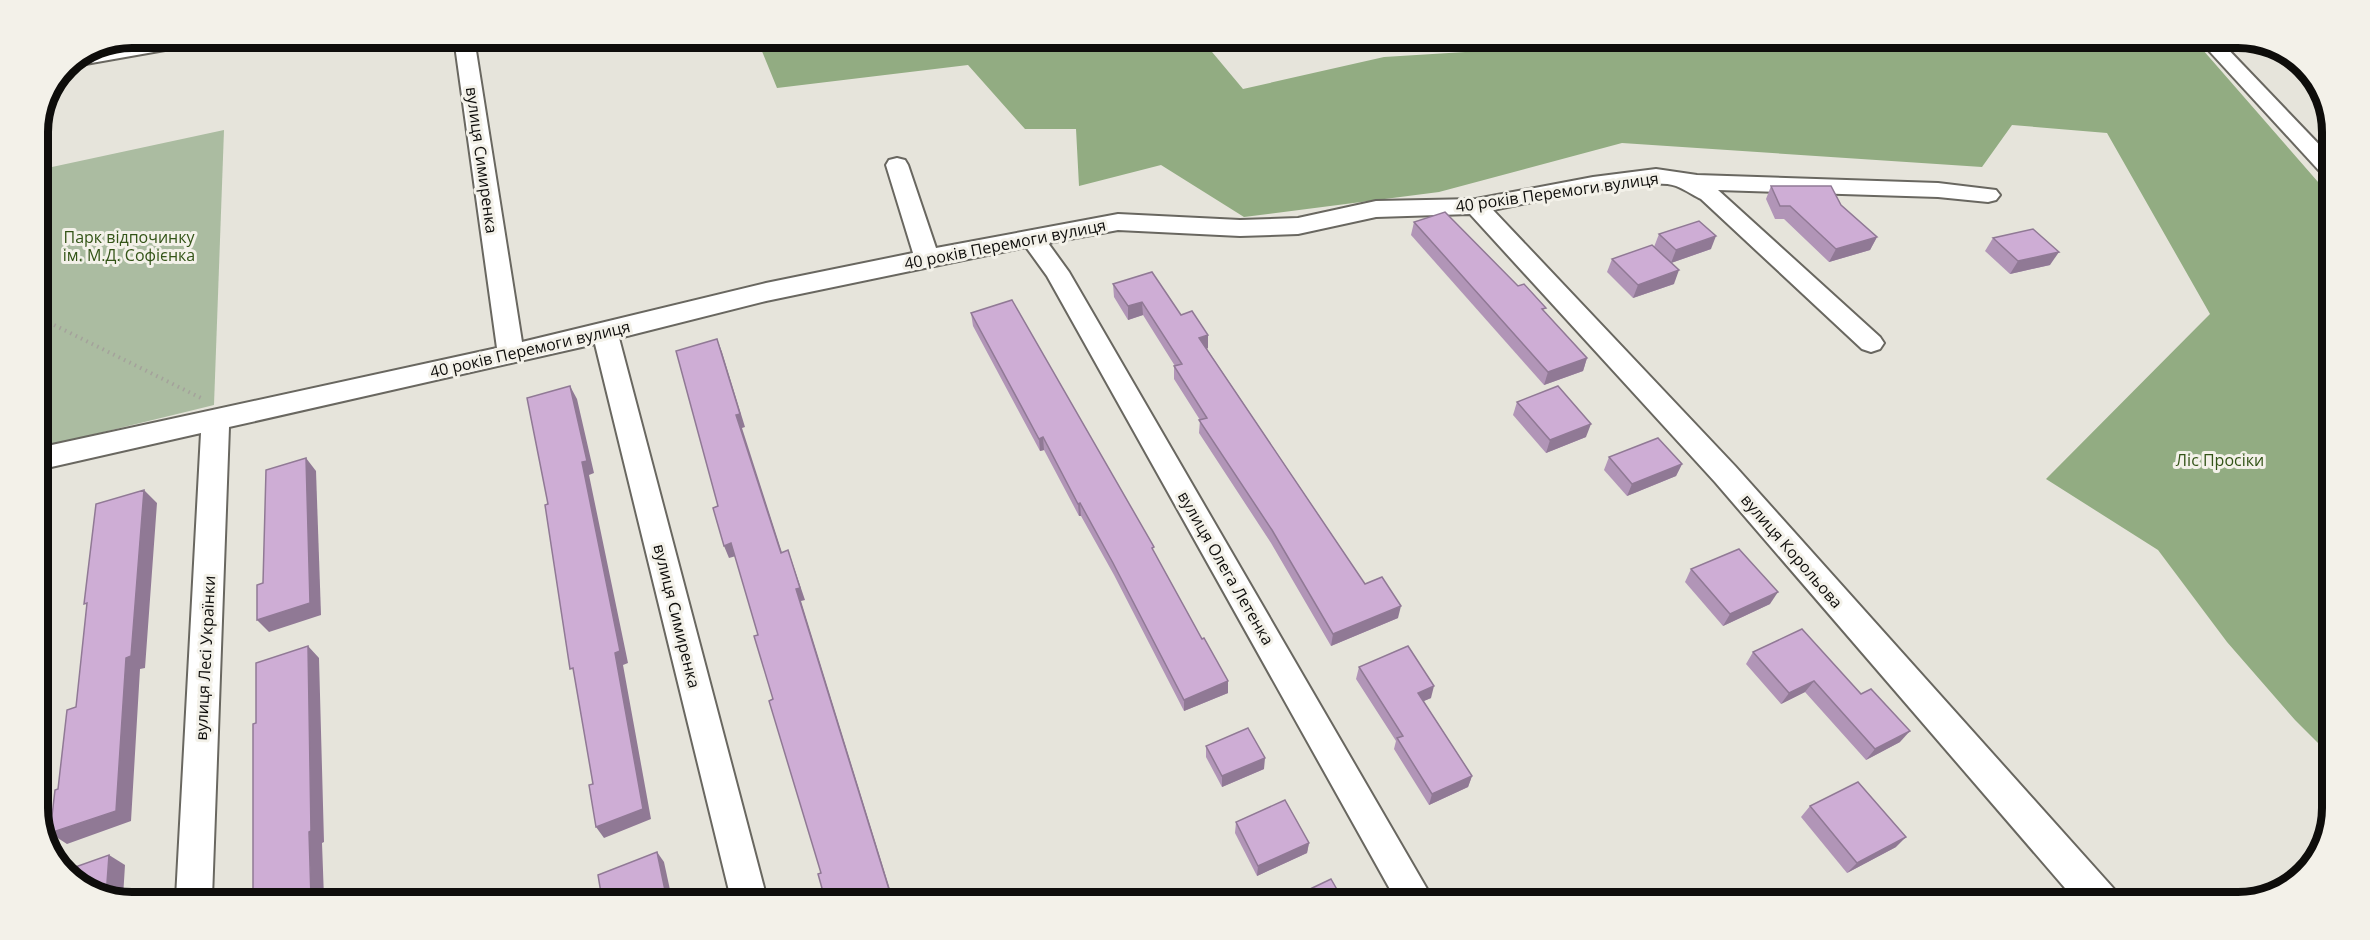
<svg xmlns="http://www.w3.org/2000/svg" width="2370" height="940" font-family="'Open Sans',sans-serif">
	<rect width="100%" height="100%" fill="#e6e4db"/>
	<path fill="#abbca1" d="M224 130 214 405 38 448V170Z"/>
	<path fill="#92ac82" d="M757 39 1202 40 1243 89 1384 57 1643 41 2196 42 2332 198 2328 753 2295 720 2227 642 2158 550 2046 479 2210 314 2107 133 2012 125 1982 167 1622 143 1439 192 1244 217 1161 165 1079 186 1076 129H1025L968 65 777 88Z"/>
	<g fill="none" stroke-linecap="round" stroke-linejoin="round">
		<g stroke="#696760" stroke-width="4">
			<g id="minor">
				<path d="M166 38H209L206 42 199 44 80 65 72 62 107 48Z"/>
				<path d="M454 38H474L522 342 766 283 913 253 886 165 889 160 897 158 905 160 908 165 936 248 1118 214 1240 220 1298 218 1376 201 1476 199 1593 177 1656 169 1697 175 1938 183 1996 190 2000 195 1996 200 1988 202 1938 197 1718 190 1880 337 1884 343 1880 349 1871 352 1862 349 1701 199C1693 195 1684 189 1676 186 1648 175 1529 203 1493 210L1735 466 2114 889 2119 902H2077L1715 482 1470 214 1376 217 1298 234 1240 236 1118 230 1048 243 1069 272 1434 901 1396 900 1047 276 1026 247 766 301 619 338 767 899H731L595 344 229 427 212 898H176L201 433 38 470V448L497 348Z"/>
				<path d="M2201 42 2222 43 2332 158V178L2324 176Z"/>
			</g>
		</g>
		<path stroke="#a4a29b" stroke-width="4" stroke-dasharray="1.5 4.5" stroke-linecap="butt" d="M38 317 201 398"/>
		<use href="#minor" fill="#fff" fill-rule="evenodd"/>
	</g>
	<g fill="#b195b7">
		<path d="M1771 186 1841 205 1877 237 1870 250 1829 262 1784 219H1775L1766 199Z"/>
		<path d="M1414 222 1545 312 1587 358 1583 371 1544 385 1411 235Z"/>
		<path d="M1659 234 1711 249 1671 263 1654 247Z"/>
		<path d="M1993 238 2050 265 2010 274 1985 251Z"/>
		<path d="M1612 259 1674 284 1633 298 1607 272Z"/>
		<path d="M1113 284 1181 315 1208 348 1207 349 1365 584 1398 618 1331 646 1271 543 1199 433 1200 420 1174 379V366H1175L1143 315 1128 320 1114 297Z"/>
		<path d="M971 313 1154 553 1202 639 1228 681V693L1184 711 1114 575 1081 516H1079L1044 450 1040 451 973 326Z"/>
		<path d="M1517 402 1586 437 1546 453 1513 415Z"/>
		<path d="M1609 457 1682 464 1676 476 1627 496 1604 470Z"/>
		<path d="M1691 569 1770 604 1723 626 1685 582Z"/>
		<path d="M1753 652 1861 694 1900 742 1866 760 1805 692 1781 704 1746 664Z"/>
		<path d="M1359 667 1431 698 1423 701 1472 776 1468 787 1429 805 1394 749 1396 741 1356 679Z"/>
		<path d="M1206 746 1264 769 1222 787 1206 757Z"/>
		<path d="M1810 806 1896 847 1847 873 1801 817Z"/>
		<path d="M1236 822 1309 843 1307 853 1257 876 1235 833Z"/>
	</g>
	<g fill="#907995">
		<path d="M1716 236 1711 249 1671 263 1676 250Z"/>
		<path d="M1877 237 1870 250 1829 262 1836 249Z"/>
		<path d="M2059 252 2050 265 2010 274 2018 261Z"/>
		<path d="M1679 270 1674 284 1633 298 1638 285Z"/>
		<path d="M1142 302 1143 315 1128 320V306Z"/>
		<path d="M1208 335V348L1199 351V338Z"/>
		<path d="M717 339 722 352 745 427 742 428 786 565 781 553 736 415Z"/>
		<path d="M1587 358 1583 371 1544 385 1548 372Z"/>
		<path d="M570 386 577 399 594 473 589 475 628 663 623 665 651 819 604 838 596 827 615 653 582 462Z"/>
		<path d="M1591 424 1586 437 1546 453 1550 440Z"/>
		<path d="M1043 437 1044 450 1040 451 1039 439Z"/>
		<path d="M306 458 316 471 321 615 269 632 257 620Z"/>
		<path d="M1682 464 1676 476 1627 496 1632 484Z"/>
		<path d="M144 490 157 503 145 668 140 669 131 821 67 844 50 833Z"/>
		<path d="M1080 503 1081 516H1079L1078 504Z"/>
		<path d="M731 543 736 556 729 558 724 546Z"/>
		<path d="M788 550 805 600 801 601 893 899H892L796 589Z"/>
		<path d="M1778 592 1770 604 1723 626 1730 614Z"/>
		<path d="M1401 606 1398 618 1331 646 1333 634Z"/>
		<path d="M308 646 319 658 324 842 322 843 324 898H311L309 832Z"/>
		<path d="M1228 681V693L1184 711V700Z"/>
		<path d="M1814 681 1805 692 1781 704 1789 693Z"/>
		<path d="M1434 686 1431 698 1415 705 1418 693Z"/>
		<path d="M1910 731 1900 742 1866 760 1875 749Z"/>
		<path d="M1265 758 1264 769 1222 787V776Z"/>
		<path d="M1472 776 1468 787 1429 805 1432 794Z"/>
		<path d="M1906 837 1896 847 1847 873 1857 863Z"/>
		<path d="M1309 843 1307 853 1257 876 1258 866Z"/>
		<path d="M657 852 664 862 672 899H657Z"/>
		<path d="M109 855 125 865 123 897H106Z"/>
	</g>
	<g fill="#ceadd5" stroke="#907995" stroke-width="1.5">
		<path d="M1771 186H1831L1841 205 1877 237 1836 249 1790 206H1780Z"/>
		<path d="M1445 212 1518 286 1524 284 1546 308 1542 309 1587 358 1548 372 1414 222Z"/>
		<path d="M1699 221 1716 236 1676 250 1659 234Z"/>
		<path d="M2033 229 2059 252 2018 261 1993 238Z"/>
		<path d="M1652 245 1679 270 1638 285 1612 259Z"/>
		<path d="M1152 272 1181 315 1192 311 1208 335 1199 338 1365 584 1382 577 1401 606 1333 634 1272 530 1199 420 1207 418 1174 366 1182 364 1142 302 1128 306 1113 284Z"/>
		<path d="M1012 300 1154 547 1152 548 1202 639 1204 638 1228 681 1184 700 1113 563 1080 503 1078 504 1043 437 1039 439 971 313Z"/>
		<path d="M717 339 740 414 736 415 781 553 788 550 800 588 796 589 892 899H825L818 874 821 873 769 701 773 699 754 636 758 635 731 543 724 546 713 508 718 506 676 351Z"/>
		<path d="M570 386 587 461 582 462 620 651 615 653 643 809 596 827 589 785 593 784 573 668 570 669 545 505 548 504 527 398Z"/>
		<path d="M1558 386 1591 424 1550 440 1517 402Z"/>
		<path d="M1658 438 1682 464 1632 484 1609 457Z"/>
		<path d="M306 458 310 603 257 620V585L263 583 266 470Z"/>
		<path d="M144 490 131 656 126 658 116 811 50 833 55 790 58 789 67 710 76 707 87 603 84 604 96 504Z"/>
		<path d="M1739 549 1778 592 1730 614 1691 569Z"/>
		<path d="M1802 629 1861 694 1871 689 1910 731 1875 749 1814 681 1789 693 1753 652Z"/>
		<path d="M308 646 311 831 309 832 311 898H253V724L256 723V663Z"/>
		<path d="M1408 646 1434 686 1418 693 1472 776 1432 794 1397 738 1403 736 1359 667Z"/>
		<path d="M1248 728 1265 758 1222 776 1206 746Z"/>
		<path d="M1858 782 1906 837 1857 863 1810 806Z"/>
		<path d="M1285 800 1309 843 1258 866 1236 822Z"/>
		<path d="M657 852 666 895 657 899H602L598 875Z"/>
		<path d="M109 855 106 897H102L64 871Z"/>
		<path d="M1331 879 1343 900H1287Z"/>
	</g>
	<g text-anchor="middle" stroke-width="6" stroke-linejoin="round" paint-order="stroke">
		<g font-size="16" fill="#0e0d0b" stroke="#f3f1e9">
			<text transform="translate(482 160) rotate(82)" y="6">вулиця Симиренка</text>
			<text transform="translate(1557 192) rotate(-8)" y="6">40 років Перемоги вулиця</text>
			<text transform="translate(1005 244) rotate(-11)" y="6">40 років Перемоги вулиця</text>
			<text transform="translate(530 349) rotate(-13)" y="6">40 років Перемоги вулиця</text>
			<text transform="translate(1792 551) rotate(49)" y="6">вулиця Корольова</text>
			<text transform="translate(1226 568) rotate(60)" y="6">вулиця Олега Летенка</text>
			<text transform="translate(677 616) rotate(76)" y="6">вулиця Симиренка</text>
			<text transform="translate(205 658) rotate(-87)" y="6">вулиця Лесі Українки</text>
		</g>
		<g font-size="16" fill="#335417" stroke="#f3f1e9">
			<text x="129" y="243">Парк відпочинку<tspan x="129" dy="18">ім. М.Д. Софієнка</tspan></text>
			<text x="2220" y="466">Ліс Просіки</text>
		</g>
	</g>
	<path d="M0 0H2370V940H0ZM132 48H2238A84 84 0 0 1 2322 132V808A84 84 0 0 1 2238 892H132A84 84 0 0 1 48 808V132A84 84 0 0 1 132 48Z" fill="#f3f1e9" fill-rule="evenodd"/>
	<path fill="none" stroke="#0e0d0b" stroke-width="8" d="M132 48H2238A84 84 0 0 1 2322 132V808A84 84 0 0 1 2238 892H132A84 84 0 0 1 48 808V132A84 84 0 0 1 132 48Z"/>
</svg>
